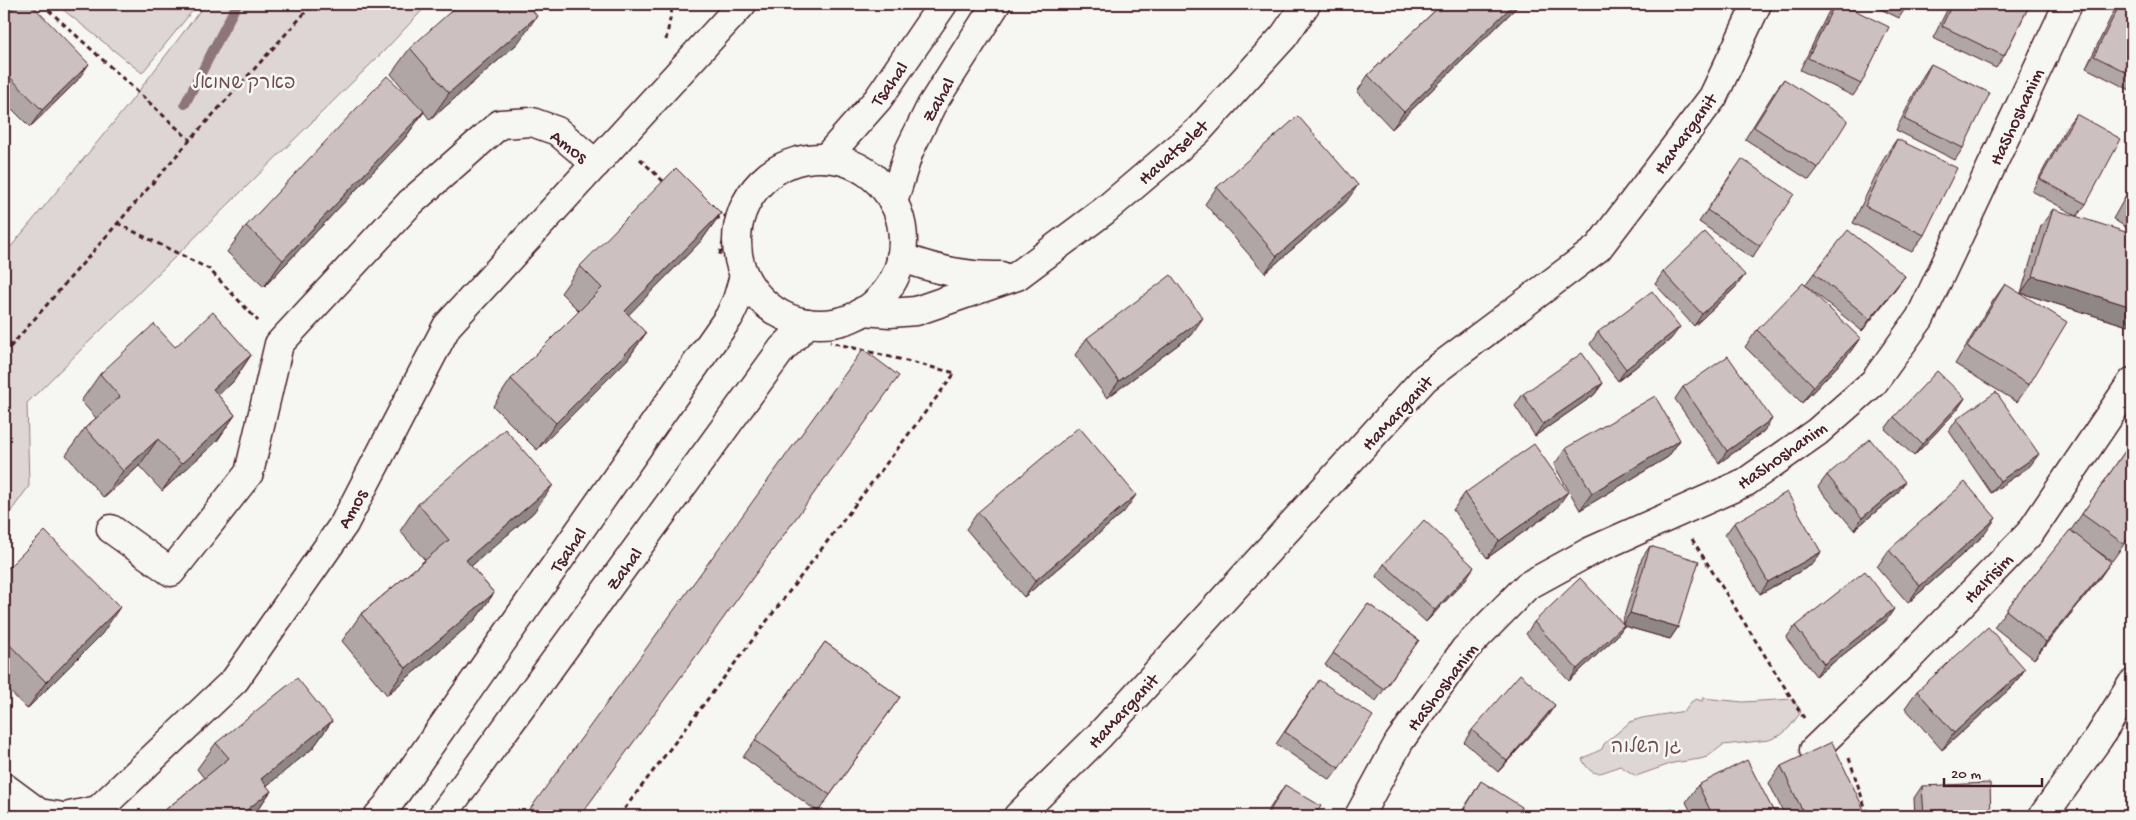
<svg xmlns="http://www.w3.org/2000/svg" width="2136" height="820" font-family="'Gochi Hand','Playpen Sans Hebrew',sans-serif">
	<rect width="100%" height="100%" fill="#f6f6f2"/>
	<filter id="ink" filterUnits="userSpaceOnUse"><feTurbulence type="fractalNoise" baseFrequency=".02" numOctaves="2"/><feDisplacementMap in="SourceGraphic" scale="10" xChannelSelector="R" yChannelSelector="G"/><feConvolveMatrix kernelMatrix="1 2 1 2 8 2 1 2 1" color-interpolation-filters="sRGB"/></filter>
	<g filter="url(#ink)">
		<g fill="#ddd6d5" stroke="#947a80">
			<path d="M56 4H198L142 73Z"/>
			<path d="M205 4H428L384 51 27 403 29 486 4 521V255L128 105Z"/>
			<path d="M1703 698 1743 702 1793 699 1801 712 1789 728 1781 735 1769 740 1723 745 1707 757 1700 759 1673 763 1636 776 1620 766C1602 772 1593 781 1582 759L1602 749 1604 744 1630 722 1642 718 1685 711 1691 702 1696 699 1702 701Z"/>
		</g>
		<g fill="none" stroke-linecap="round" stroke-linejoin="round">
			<path stroke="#8e747a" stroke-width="10" d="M185 104 237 4"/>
			<g stroke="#4a1f2b" stroke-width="31">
				<g id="minor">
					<path d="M901 257C932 269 967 277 1001 276"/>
					<path d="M863 311 890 313 916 311 1017 276 1104 211 1197 132 1284 36 1306 4"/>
					<path d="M111 529 171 572 249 473 279 344 410 203 500 124 532 122 557 131 596 164"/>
					<path d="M1814 750 1906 661 2030 533 2132 382"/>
					<path d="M4 787 39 813 58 816"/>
					<path d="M70 816 98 810 235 680 344 524 447 326 742 4"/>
					<path d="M1359 816 1399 742 1465 649 1527 586 1589 552 1746 482 1817 432 1874 382 1920 318 2068 4"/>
					<path d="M2043 816 2098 739 2132 684"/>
				</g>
			</g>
			<g stroke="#4a1f2b" stroke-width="31">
				<path id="tertiary" d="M1018 816 1099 736 1425 378 1598 248 1713 97 1757 4"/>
			</g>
			<g stroke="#4a1f2b" stroke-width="31">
				<g id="secondary">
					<path d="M826 158 878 99 943 4"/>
					<circle cx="820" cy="241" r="83"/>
					<path d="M893 202 909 151 931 106 996 4"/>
					<path d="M378 816 387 806 729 317 737 300 744 276"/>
					<path d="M442 816 782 349 808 323"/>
				</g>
			</g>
			<g stroke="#4a1f2b" stroke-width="3" stroke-dasharray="5 4" stroke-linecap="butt">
				<path d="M42 4 190 140"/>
				<path d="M372 4H374"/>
				<path d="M557 4 565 9 571 4"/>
				<path d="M666 40 673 4"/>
				<path d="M640 159 666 184"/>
				<path d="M715 219 731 214 719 257"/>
				<path d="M117 223 209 269 258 321"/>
				<path d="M4 354 190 140 313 4"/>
				<path d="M1692 539 1804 718"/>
				<path d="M1849 758 1868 816"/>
				<path d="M619 816 955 373 830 342"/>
			</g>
			<use href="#minor" stroke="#f6f6f2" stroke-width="28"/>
			<use href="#tertiary" stroke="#f6f6f2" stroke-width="28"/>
			<use href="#secondary" stroke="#f6f6f2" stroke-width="28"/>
		</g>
		<g fill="#afa6a5" stroke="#4a1f2b">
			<path d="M1442 4H1520L1392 129 1357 92 1368 75Z"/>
			<path d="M1834 4H1842L1861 84 1853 96 1800 70 1828 13Z"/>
			<path d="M1870 4H1908L1899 18Z"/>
			<path d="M1950 4H2030L2004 56 1996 68 1933 38Z"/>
			<path d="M2119 4H2127L2132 6V91L2086 68 2113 13Z"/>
			<path d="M4 17 77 81 30 127 4 101Z"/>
			<path d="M518 43 430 120 424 112 405 138 264 287 227 252 246 226 419 107 391 74 410 48Z"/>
			<path d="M1931 64 1963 148 1955 160 1896 130 1923 76Z"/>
			<path d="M1784 79 1818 168 1809 180 1745 139 1775 91Z"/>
			<path d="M2076 114 2086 204 2077 216 2032 191 2067 126Z"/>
			<path d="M1897 139 1924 235 1912 252 1853 223 1885 156Z"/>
			<path d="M1733 171 1760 246 1752 258 1699 222Z"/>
			<path d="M2132 185V231L2113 219Z"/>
			<path d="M1217 187 1346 202 1265 273 1205 204Z"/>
			<path d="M2053 209 2128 326 2021 293 2041 226Z"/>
			<path d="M721 213 702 240 628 315 646 333 627 360 537 450 493 406 511 379 579 311 561 293 580 266Z"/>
			<path d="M1663 272 1736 287 1694 326 1655 284Z"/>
			<path d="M1814 273 1905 276 1896 288 1862 331 1805 285Z"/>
			<path d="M2005 284 2029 385 2017 402 1955 364 1993 301Z"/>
			<path d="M1757 330 1860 338 1848 355 1802 403 1745 347Z"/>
			<path d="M1598 332 1671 339 1618 381 1590 344Z"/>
			<path d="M1191 335 1107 398 1075 355 1087 338Z"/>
			<path d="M175 347 251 355 233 382 218 395 235 415 217 441 162 491 139 466 104 498 66 455 85 428 96 418 81 401 100 374Z"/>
			<path d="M1603 383 1594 395 1535 436 1515 406 1523 394Z"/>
			<path d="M1683 387 1764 431 1719 463 1675 399Z"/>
			<path d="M1965 398 1957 410 1914 456 1885 429 1894 417Z"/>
			<path d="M1957 419 2030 466 1991 493 1949 431Z"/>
			<path d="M1680 440 1668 457 1580 510 1554 465 1566 448Z"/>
			<path d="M2132 441V533L2112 561 2090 546 2099 579 2034 659 1994 627 2006 610 2071 530Z"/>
			<path d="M1827 475 1897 494 1854 530 1818 487Z"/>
			<path d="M1465 493 1556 509 1487 558 1453 510Z"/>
			<path d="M418 504 534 512 471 566 494 593 475 620 387 695 342 641 361 614 425 560 400 531Z"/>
			<path d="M978 512H1124L1024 597 966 529Z"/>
			<path d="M1734 523 1821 552 1813 564 1760 594 1725 535Z"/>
			<path d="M1984 535 1908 603 1877 567 1889 550Z"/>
			<path d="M1650 546 1678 627 1670 639 1624 626 1616 637 1569 681 1526 634 1534 622 1622 623 1642 558Z"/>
			<path d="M1384 564 1466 579 1426 622 1376 576Z"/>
			<path d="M4 572 102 634 27 709 4 685Z"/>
			<path d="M1368 604 1419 640 1376 701 1325 665Z"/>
			<path d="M1886 621 1816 676 1786 638 1795 626Z"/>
			<path d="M825 642 900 697 818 812 743 757Z"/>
			<path d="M2025 669 2013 686 1942 750 1905 708 1917 691Z"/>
			<path d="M1311 692 1339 768 1330 780 1276 744Z"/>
			<path d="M1547 717 1498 772 1464 742 1472 730Z"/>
			<path d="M332 721 313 748 266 786 271 791 253 816H160L164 811 204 778 197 769 216 743Z"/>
			<path d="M1781 766 1867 816H1785L1769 783Z"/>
			<path d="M1481 781 1516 816H1459Z"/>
			<path d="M1285 785 1315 816H1265L1277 797Z"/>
			<path d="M1698 785 1776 816H1693L1686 802Z"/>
			<path d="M1922 786 1991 816H1915L1914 798Z"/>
		</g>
		<g fill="#8f8786" stroke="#4a1f2b">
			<path d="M1514 4H1520L1392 129 1404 112Z"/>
			<path d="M537 16 518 43 430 120 449 93Z"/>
			<path d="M89 64 77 81 30 127 42 110Z"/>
			<path d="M424 111 405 138 264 287 283 260Z"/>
			<path d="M1358 185 1346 202 1265 273 1277 256Z"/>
			<path d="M721 213 702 240 606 338 625 311Z"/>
			<path d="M1745 275 1736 287 1694 326 1702 314Z"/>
			<path d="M1905 276 1896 288 1862 331 1870 319Z"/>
			<path d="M2033 276 2132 307V321L2128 326 2021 293Z"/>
			<path d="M1203 318 1191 335 1107 398 1119 381Z"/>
			<path d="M1680 327 1671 339 1618 381 1626 369Z"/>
			<path d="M646 333 627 360 537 450 556 423Z"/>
			<path d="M1860 338 1848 355 1802 403 1814 386Z"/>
			<path d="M251 355 233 382 194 416 213 389Z"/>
			<path d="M1603 383 1594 395 1535 436 1543 424Z"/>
			<path d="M1965 398 1957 410 1914 456 1922 444Z"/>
			<path d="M235 415 217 441 162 491 181 464Z"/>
			<path d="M1772 419 1764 431 1719 463 1727 451Z"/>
			<path d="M158 439 139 466 104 498 123 471Z"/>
			<path d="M1680 440 1668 457 1580 510 1592 493Z"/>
			<path d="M2039 454 2030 466 1991 493 2000 481Z"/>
			<path d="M1905 482 1897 494 1854 530 1862 518Z"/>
			<path d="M553 485 534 512 447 587 466 560Z"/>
			<path d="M1568 492 1556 509 1487 558 1499 541Z"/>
			<path d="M1136 495 1124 512 1024 597 1036 580Z"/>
			<path d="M1996 518 1984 535 1908 603 1920 586Z"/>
			<path d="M1821 552 1813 564 1760 594 1768 582Z"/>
			<path d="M2111 562 2099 579 2034 659 2046 642Z"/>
			<path d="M1474 567 1466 579 1426 622 1435 610Z"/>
			<path d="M494 593 475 620 387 695 406 668Z"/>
			<path d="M120 607 102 634 27 709 46 682Z"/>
			<path d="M1894 609 1886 621 1816 676 1824 664Z"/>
			<path d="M1630 613 1678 627 1670 639 1624 626 1616 637 1569 681 1577 669 1622 625Z"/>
			<path d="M2025 669 2013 686 1942 750 1954 733Z"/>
			<path d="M1555 705 1547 717 1498 772 1507 761Z"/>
			<path d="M332 721 313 748 242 806 261 779Z"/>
			<path d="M271 791 253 816H239Z"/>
		</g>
		<g fill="#ccc1c0" stroke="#4a1f2b">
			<path d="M17 4H31L89 64 42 110 4 71V17Z"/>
			<path d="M459 4H527L537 16 449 93 410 48Z"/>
			<path d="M1442 4H1514L1404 112 1368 75Z"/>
			<path d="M1835 4H1842L1889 27 1861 84 1808 58Z"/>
			<path d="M1952 4H2030L2004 56 1942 26Z"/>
			<path d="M2120 4H2127L2132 6V75L2094 56Z"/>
			<path d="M1931 64 1990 93 1963 148 1904 119Z"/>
			<path d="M387 76 424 111 283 260 246 226Z"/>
			<path d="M1784 79 1848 120 1818 168 1754 127Z"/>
			<path d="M2076 114 2121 139 2086 204 2040 179Z"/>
			<path d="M1298 116 1358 185 1277 256 1217 187Z"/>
			<path d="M4 130 8 135 4 139Z"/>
			<path d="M1897 139 1957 168 1924 235 1865 206Z"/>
			<path d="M1742 159 1794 194 1760 246 1707 210Z"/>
			<path d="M676 168 721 213 625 311 646 333 556 423 511 379 602 288 580 266Z"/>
			<path d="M2132 189V207L2125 202Z"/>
			<path d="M2053 209 2132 234V307L2033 276Z"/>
			<path d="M1848 230 1905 276 1870 319 1814 273Z"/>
			<path d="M1705 232 1745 275 1702 314 1663 272Z"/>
			<path d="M1171 275 1203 318 1119 381 1087 338Z"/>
			<path d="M1803 283 1860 338 1814 386 1757 330Z"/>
			<path d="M2005 284 2067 322 2029 385 1967 347Z"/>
			<path d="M1652 291 1680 327 1626 369 1598 332Z"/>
			<path d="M213 312 251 355 213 389 235 415 181 464 158 439 123 471 85 428 120 397 100 374 154 324 175 347Z"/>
			<path d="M863 349 899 376 580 816H525Z"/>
			<path d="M1582 353 1603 383 1543 424 1523 394Z"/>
			<path d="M1728 356 1772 419 1727 451 1683 387Z"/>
			<path d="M1937 371 1965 398 1922 444 1894 417Z"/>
			<path d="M1996 392 2039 454 2000 481 1957 419Z"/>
			<path d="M1655 396 1680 440 1592 493 1566 448Z"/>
			<path d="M1079 427 1136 495 1036 580 978 512Z"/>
			<path d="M505 429 553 485 466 560 494 593 406 668 361 614 449 540 418 504Z"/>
			<path d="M1870 439 1905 482 1862 518 1827 475Z"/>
			<path d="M2132 441V533L2124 544 2082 514Z"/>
			<path d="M1534 444 1568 492 1499 541 1465 493Z"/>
			<path d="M1965 482 1996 518 1920 586 1889 550Z"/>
			<path d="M1787 492 1821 552 1768 582 1734 523Z"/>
			<path d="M1424 520 1474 567 1435 610 1384 564Z"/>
			<path d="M2070 530 2111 562 2046 642 2006 610Z"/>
			<path d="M45 531 120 607 46 682 4 639V572Z"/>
			<path d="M1650 546 1699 561 1678 627 1630 613Z"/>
			<path d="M1865 571 1894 609 1824 664 1795 626Z"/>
			<path d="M1580 578 1624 625 1577 669 1534 622Z"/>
			<path d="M1368 604 1419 640 1384 689 1333 653Z"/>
			<path d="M1988 627 2025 669 1954 733 1917 691Z"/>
			<path d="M825 642 900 697 830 795 755 740Z"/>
			<path d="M1520 674 1555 705 1507 761 1472 730Z"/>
			<path d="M297 678 332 721 261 779 271 791 239 816H168L164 811 229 758 216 743Z"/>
			<path d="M1319 680 1373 716 1339 768 1285 732Z"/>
			<path d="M1832 742 1867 816H1805L1781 766Z"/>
			<path d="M1747 760 1776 816H1713L1698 785Z"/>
			<path d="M1481 781 1522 807 1516 816H1460Z"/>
			<path d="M1990 783 1991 816H1924L1922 786Z"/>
			<path d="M1285 785 1321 806 1315 816H1267Z"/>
			<path d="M1672 809 1676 816H1660Z"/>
		</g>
	</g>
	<g text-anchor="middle" stroke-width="5" stroke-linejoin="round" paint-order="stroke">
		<g font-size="19" fill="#6f4d56" stroke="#f6f6f2">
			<text x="244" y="88">פארק שמואל</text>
			<text x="1646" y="752">גן השלוה</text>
		</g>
		<g font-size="19" fill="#4a1f2b" stroke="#f6f6f2">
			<text transform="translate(888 83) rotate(-54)" y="7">Tsahal</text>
			<text transform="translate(937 99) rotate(-61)" y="7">Zahal</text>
			<text transform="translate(2015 116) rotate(-65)" y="7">HaShoshanim</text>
			<text transform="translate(1684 133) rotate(-54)" y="7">HaMarganit</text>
			<text transform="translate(570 145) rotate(37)" y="7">Amos</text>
			<text transform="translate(1172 151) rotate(-42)" y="7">Havatselet</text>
			<text transform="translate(1396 412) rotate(-47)" y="7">HaMarganit</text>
			<text transform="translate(1781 454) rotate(-35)" y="7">HaShoshanim</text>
			<text transform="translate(351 508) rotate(-61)" y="7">Amos</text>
			<text transform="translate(567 549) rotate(-55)" y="7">Tsahal</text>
			<text transform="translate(623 568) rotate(-54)" y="7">Zahal</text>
			<text transform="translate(1987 577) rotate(-46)" y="7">HaIrisim</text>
			<text transform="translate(1441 686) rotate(-53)" y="7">HaShoshanim</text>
			<text transform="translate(1122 710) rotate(-47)" y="7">HaMarganit</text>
		</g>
	</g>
	<rect width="2136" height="820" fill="none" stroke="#f6f6f2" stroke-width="20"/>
	<rect x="10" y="10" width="2116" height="800" fill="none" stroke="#4a1f2b" stroke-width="2" filter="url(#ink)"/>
	<path d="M1944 778v8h98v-8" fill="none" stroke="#4a1f2b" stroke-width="2.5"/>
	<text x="1951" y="778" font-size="15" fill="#4a1f2b" stroke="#f6f6f2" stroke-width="4" paint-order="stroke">20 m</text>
</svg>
